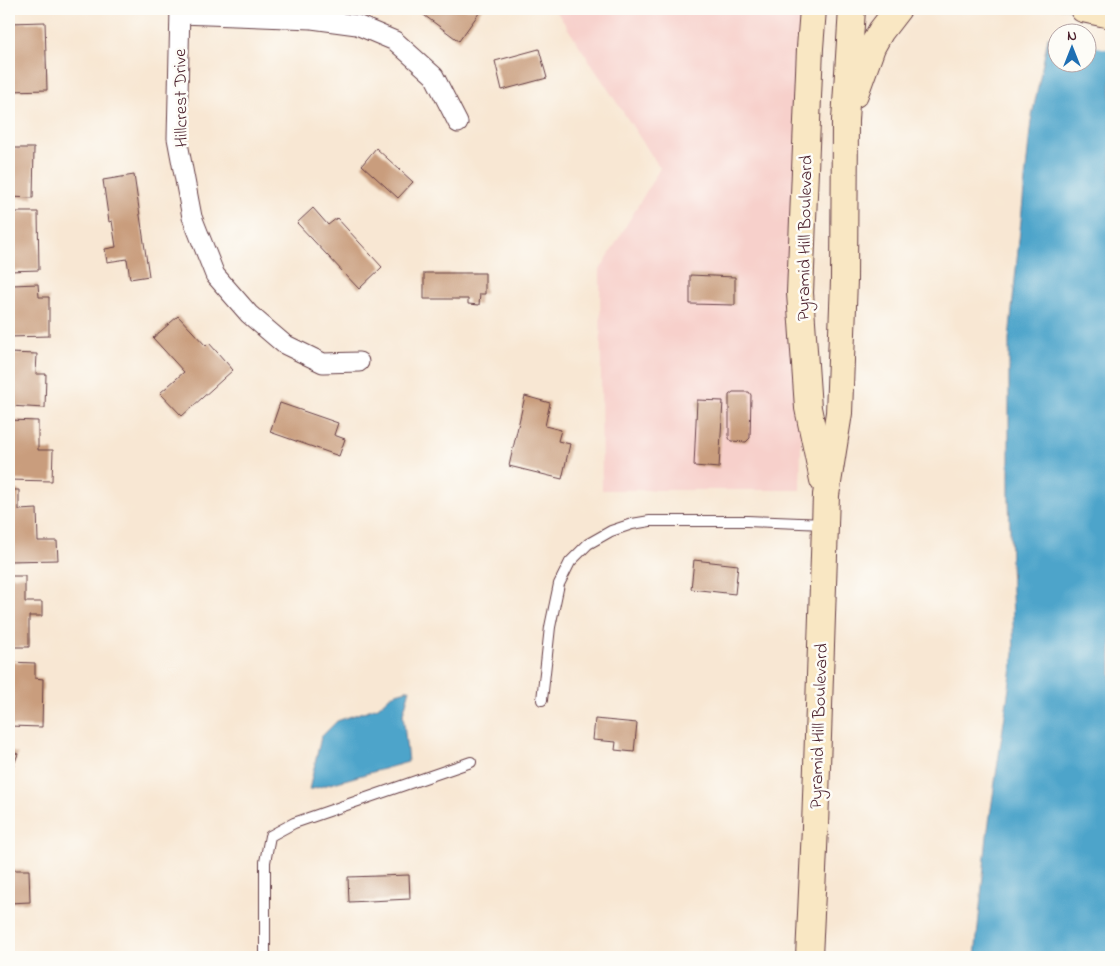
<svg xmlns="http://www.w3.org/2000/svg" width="1120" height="966" font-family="'Indie Flower',sans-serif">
	<rect width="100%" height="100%" fill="#fdfcf7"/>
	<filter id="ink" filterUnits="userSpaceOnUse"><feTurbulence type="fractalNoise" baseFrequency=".02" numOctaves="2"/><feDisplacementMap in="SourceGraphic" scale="10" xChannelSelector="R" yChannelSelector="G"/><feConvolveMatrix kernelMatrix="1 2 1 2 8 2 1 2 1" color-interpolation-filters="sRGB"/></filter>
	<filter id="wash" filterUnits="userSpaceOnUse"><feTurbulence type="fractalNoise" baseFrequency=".0096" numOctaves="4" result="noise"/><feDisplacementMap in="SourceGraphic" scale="20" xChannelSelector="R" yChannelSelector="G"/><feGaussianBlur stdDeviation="1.12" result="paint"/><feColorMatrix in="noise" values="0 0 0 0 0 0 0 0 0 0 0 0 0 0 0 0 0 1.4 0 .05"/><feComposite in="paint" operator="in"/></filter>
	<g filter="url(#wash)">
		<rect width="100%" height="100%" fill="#f8e7d3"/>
		<path fill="#f7d0cb" d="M555 9H801L809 108 800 490H602L600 270 660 168Z"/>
		<g fill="#4da4ca" stroke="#4c627a" fill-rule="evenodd">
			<path d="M1054 9H1111V957H975L987 836 1014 654 1009 499V339L1031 121ZM1058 32H1088V62H1058Z"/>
			<path d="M410 689 403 714 408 762 309 790 321 737 337 721 378 707 393 694Z"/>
		</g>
		<path fill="#f8e7d3" d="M1051 9H1111V50L1088 45V32H1058L1057 38 1046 36Z"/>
		<g id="blocks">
			<g fill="#c99d7d">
				<path d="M417 9H482L459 41 417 10Z"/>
				<path d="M45 22 47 90 10 91 9 23Z"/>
				<path d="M539 49 547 78 502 90 495 61Z"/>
				<path d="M9 148H34L33 198 9 197Z"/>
				<path d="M376 148 413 182 398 198 362 165Z"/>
				<path d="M134 175 149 276 130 279 127 259 107 262 105 249 116 247 112 221 109 222 103 180Z"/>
				<path d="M313 208 328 225 337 218 382 267 359 289 297 223Z"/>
				<path d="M9 212H38L39 270 9 271Z"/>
				<path d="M424 273H485V294H480L479 305 468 304V299H424Z"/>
				<path d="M690 275 735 277V305L690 304Z"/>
				<path d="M38 284 39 297H49V336L9 337V307H12V285Z"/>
				<path d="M178 316 206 346 209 343 233 370 182 416 160 393 184 372 153 338Z"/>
				<path d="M9 353 37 354 36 374H46L45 408 9 406Z"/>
				<path d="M733 392H749L751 395 750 438 746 442 731 441 729 438V395Z"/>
				<path d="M525 396 550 403 545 426 561 430 558 441 570 444 562 479 509 466Z"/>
				<path d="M697 400 723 401 719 468 694 466Z"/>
				<path d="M280 403 338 423 334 435 345 439 339 456 270 432Z"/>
				<path d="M9 420 38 421V450H53L52 481 9 480Z"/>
				<path d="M9 490H19V510L37 509 38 541H57L58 560 9 561Z"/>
				<path d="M694 560 738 565 735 594 691 589Z"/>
				<path d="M9 576H25V602H42V616H29V647H9Z"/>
				<path d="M9 662 35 663V678L43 679 42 727 9 726Z"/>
				<path d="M595 719 637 723 634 752 615 750 616 742 593 740Z"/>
				<path d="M9 750 18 754 9 777Z"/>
				<path d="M9 870H29L30 902 9 903Z"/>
				<path d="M409 875 410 899 349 902 348 877Z"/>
			</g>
		</g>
	</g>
	<g filter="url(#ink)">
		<use href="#blocks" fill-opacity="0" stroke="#643d44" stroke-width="1"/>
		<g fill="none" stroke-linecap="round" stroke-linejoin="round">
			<g stroke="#643d44" stroke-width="12">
				<g id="lane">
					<path d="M542 700 550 627 559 584 570 562 588 544 611 531 632 524 650 521H747L825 524"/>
					<path d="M265 957V862L270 836 294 823 471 762"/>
				</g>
			</g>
			<g stroke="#643d44" stroke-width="21">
				<g id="street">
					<path d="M180 9 177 138 192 217 215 275 249 314 284 344 323 363 359 362"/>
					<path d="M180 14 312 19 357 25 395 41 434 76 458 123"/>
				</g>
			</g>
			<g stroke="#643d44" stroke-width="28">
				<g id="secondary">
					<path d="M813 9 810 48 800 293 808 408 823 480"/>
					<path d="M1083 9 1111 15"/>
					<path d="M855 94 872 47 881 31 898 9"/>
					<path d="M809 957 815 827 826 495 839 413 844 280 845 120 852 9"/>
				</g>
			</g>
			<use href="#lane" stroke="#fff" stroke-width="10"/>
			<use href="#street" stroke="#fff" stroke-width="19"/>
			<use href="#secondary" stroke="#f9e7c3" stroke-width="26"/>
		</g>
	</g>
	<g text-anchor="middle" stroke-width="5" stroke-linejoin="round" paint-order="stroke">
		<g font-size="18" fill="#4a1f2b" stroke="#fdfcf7">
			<text transform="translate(180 98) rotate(-91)" y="6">Hillcrest Drive</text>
			<text transform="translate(804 238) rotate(-89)" y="6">Pyramid Hill Boulevard</text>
			<text transform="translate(818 726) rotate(-88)" y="6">Pyramid Hill Boulevard</text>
		</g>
	</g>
	<rect width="1120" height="966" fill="none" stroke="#fdfcf7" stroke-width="30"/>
	<g transform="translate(1072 48)"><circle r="24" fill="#fdfcf7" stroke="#b5a4a5"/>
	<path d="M0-4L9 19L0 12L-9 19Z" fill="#1f6fb2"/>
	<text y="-8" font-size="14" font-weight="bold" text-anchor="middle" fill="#4a1f2b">N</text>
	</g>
</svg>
